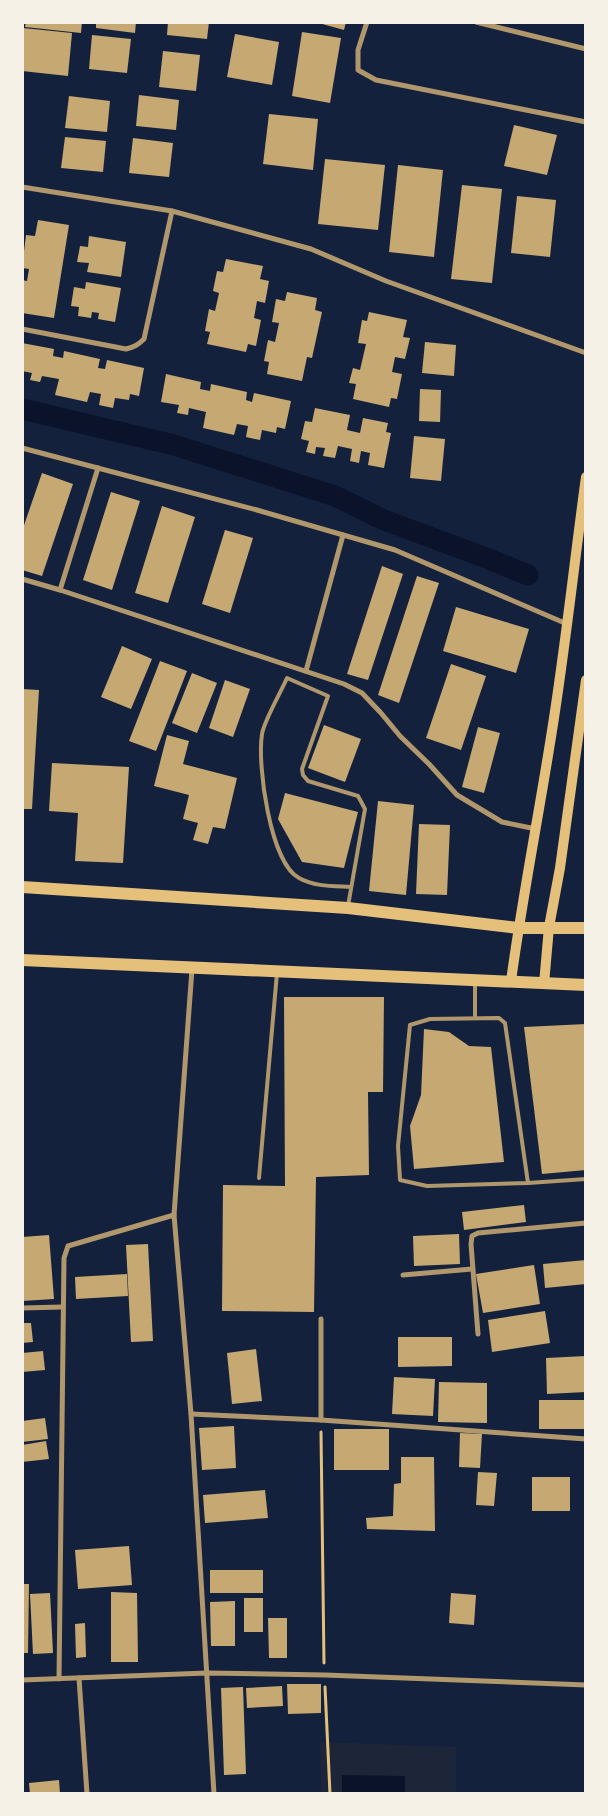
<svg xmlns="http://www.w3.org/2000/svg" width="608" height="1816" font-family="Jost,sans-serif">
	<rect width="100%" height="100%" fill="#14213d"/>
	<path fill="#1d2539" d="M320 1742 456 1747V1793H321Z"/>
	<path fill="#0b132b" d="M342 1775 405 1776V1793H342Z"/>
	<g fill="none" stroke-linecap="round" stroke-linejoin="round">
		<path stroke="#0b132b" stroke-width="21" d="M22 409 174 445 335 496 384 520 489 559 528 575"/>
	</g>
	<g fill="#c6a872">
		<path d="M26 22H82L81 33 25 27Z"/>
		<path d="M96 22H136L135 33 96 28Z"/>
		<path d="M168 22H209L207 39 167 35Z"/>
		<path d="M315 22H346L344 30Z"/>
		<path d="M23 28 72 33 68 76 22 71Z"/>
		<path d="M302 32 341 38 330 103 292 96Z"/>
		<path d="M235 34 279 42 272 85 227 77Z"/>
		<path d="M92 35 131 39 127 73 89 69Z"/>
		<path d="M163 51 200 55 196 91 159 87Z"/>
		<path d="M139 95 179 100 176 130 136 126Z"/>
		<path d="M69 96 110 101 107 132 65 128Z"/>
		<path d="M269 114 318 119 313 170 263 164Z"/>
		<path d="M514 125 557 135 547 175 504 166Z"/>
		<path d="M65 137 106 141 103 172 61 168Z"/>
		<path d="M133 138 173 143 169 177 129 173Z"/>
		<path d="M325 159 385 165 378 230 318 224Z"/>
		<path d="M398 165 443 170 434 257 389 252Z"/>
		<path d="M462 185 502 189 492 283 451 279Z"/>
		<path d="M517 196 556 200 550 257 511 253Z"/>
		<path d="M38 220 69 225 54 318 22 313V280L27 281 29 269 22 268 26 235 35 236Z"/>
		<path d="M89 236 126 242 121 277 87 272 89 263 77 262 80 246 88 247Z"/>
		<path d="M226 259 263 266 260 279 269 281 265 303 257 301 254 318 261 320 256 346 248 344 246 352 207 344 210 332 205 331 209 309 215 311 219 293 213 291 217 271 223 272Z"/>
		<path d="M86 282 121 288 115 322 98 319 99 313 92 312 91 318 78 316 79 307 71 306 74 287 85 289Z"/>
		<path d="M287 292 317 298 315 310 322 312 312 358 307 357 302 381 267 374 269 362 264 361 268 340 275 342 279 323 272 322 276 299 285 301Z"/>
		<path d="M369 312 407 320 403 337 410 338 405 359 395 357 392 372 402 374 397 399 391 398 389 407 353 399 356 384 349 383 353 368 360 370 366 344 358 343 362 320 367 321Z"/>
		<path d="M425 342 456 345 454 376 422 373Z"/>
		<path d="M22 343 54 349 53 356 63 358 64 351 100 359 98 368 105 369 107 360 144 368 139 396 130 394 129 400 115 398 113 408 99 405 101 394 90 392 87 402 55 395 59 379 42 376 40 382 30 380 32 373 22 371Z"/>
		<path d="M166 374 201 382 200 389 210 391 211 384 247 392 246 400 252 402 254 393 291 401 285 429 277 427 276 433 262 430 260 440 246 437 248 426 237 424 234 435 203 428 206 412 189 408 188 415 177 413 179 405 161 402Z"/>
		<path d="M420 389 441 390 440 422 419 421Z"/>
		<path d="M315 408 350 415 347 430 360 433 363 418 388 423 386 432 391 433 384 468 368 465 370 453 361 451 359 463 350 461 352 449 338 446 335 458 323 456 325 448 316 447 315 454 306 452 309 441 301 439 305 421 312 422Z"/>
		<path d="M414 436 445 439 441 481 410 478Z"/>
		<path d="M42 473 73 484 42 576 22 570V531Z"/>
		<path d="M111 492 140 501 112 590 83 580Z"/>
		<path d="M162 506 195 517 168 603 135 593Z"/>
		<path d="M225 530 253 538 230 613 202 604Z"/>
		<path d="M382 566 403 574 368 680 347 674Z"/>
		<path d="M417 576 439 583 399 703 378 695Z"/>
		<path d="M456 607 529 629 516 673 443 651Z"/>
		<path d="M122 646 152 659 131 709 101 697Z"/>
		<path d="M160 661 187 671 156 751 129 741Z"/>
		<path d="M451 664 486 676 461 750 426 738Z"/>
		<path d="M192 673 217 683 197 733 172 723Z"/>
		<path d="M225 680 250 689 233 737 209 728Z"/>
		<path d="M22 689 39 690 32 809H22Z"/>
		<path d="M324 725 361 739 345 782 308 768Z"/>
		<path d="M478 727 500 733 484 793 462 787Z"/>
		<path d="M167 735 189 741 183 764 237 778 225 829 213 827 208 844 193 840 198 823 183 819 189 795 154 786Z"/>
		<path d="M52 763 129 767 123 863 75 861 78 813 49 811Z"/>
		<path d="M285 793 358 812 344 868 302 862 278 819Z"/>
		<path d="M378 801 414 805 406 895 369 891Z"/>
		<path d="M419 824 450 825 447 895 416 894Z"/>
		<path d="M284 997H384L383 1092H368L369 1175 316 1177 314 1312 222 1311 223 1185 285 1186Z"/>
		<path d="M586 1024V1170L542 1174 524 1027Z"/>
		<path d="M424 1029 449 1032 469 1046 491 1047 504 1162 414 1169 410 1126 421 1095Z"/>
		<path d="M524 1205 526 1222 464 1230 462 1212Z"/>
		<path d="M459 1234 460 1264 414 1266 413 1236Z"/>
		<path d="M49 1235 54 1299 22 1301V1237Z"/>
		<path d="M148 1244 153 1341 131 1342 126 1245Z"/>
		<path d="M586 1260V1284L545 1288 543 1264Z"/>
		<path d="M534 1265 540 1304 483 1313 476 1274Z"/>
		<path d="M127 1274 128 1296 76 1299 75 1277Z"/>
		<path d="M545 1311 550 1343 492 1352 488 1320Z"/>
		<path d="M22 1323H31L33 1342 22 1343Z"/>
		<path d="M398 1337H452V1366L398 1367Z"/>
		<path d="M256 1349 262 1401 232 1404 227 1353Z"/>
		<path d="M43 1351 45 1370 22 1372V1353Z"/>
		<path d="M586 1356V1392L547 1394 546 1358Z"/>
		<path d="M394 1377 435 1379 433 1416 392 1414Z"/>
		<path d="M439 1382 487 1383V1423L438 1422Z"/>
		<rect x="539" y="1400" width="47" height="29"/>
		<path d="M45 1418 48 1439 22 1442V1421Z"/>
		<path d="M234 1426 236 1468 202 1470 199 1428Z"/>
		<rect x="334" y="1429" width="55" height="41"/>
		<path d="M460 1433 482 1434 480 1468 459 1467Z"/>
		<path d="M46 1441 49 1459 22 1462V1445Z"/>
		<path d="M401 1457H434L435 1531 367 1529 366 1518 393 1516 394 1484 401 1483Z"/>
		<path d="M478 1472 497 1473 494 1506 476 1505Z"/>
		<rect x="532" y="1477" width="38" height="34"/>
		<path d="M265 1490 268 1518 205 1523 203 1495Z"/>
		<path d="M129 1546 132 1585 78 1589 75 1550Z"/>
		<rect x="210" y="1570" width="53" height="23"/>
		<path d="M22 1584H29L28 1653H22Z"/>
		<path d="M111 1592 137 1593 138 1662H111Z"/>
		<path d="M50 1593 53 1653 33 1654 30 1594Z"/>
		<path d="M451 1593 476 1595 474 1625 449 1623Z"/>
		<rect x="244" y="1598" width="19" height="34"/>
		<path d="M235 1601V1646H211L210 1602Z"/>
		<path d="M268 1618H287V1658H269Z"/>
		<path d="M85 1623 86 1657 76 1658 75 1624Z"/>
		<path d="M287 1684H321V1713L288 1714Z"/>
		<path d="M282 1686 283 1706 247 1708 246 1688Z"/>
		<path d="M243 1687 246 1774 224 1775 221 1688Z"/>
		<path d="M59 1780 60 1794H30L29 1783Z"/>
	</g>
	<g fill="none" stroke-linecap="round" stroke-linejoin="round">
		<g stroke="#e5c07b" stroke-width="3">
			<path d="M321 1432 324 1663"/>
			<path d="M325 1687 330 1794"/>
		</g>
		<g stroke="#b1986c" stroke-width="4">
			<path d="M348 906 365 809 358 796 308 781 303 775 302 769 328 696 287 678C281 692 264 721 262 734 257 764 270 863 299 878 315 887 334 886 351 887"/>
			<path d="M475 983V1018"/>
			<path d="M259 1178 277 973"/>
			<path d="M528 1183 505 1023 499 1018 430 1019 410 1025 398 1146 400 1180 427 1186 528 1183 586 1179"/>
		</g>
		<g stroke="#b1986c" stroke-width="5">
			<path d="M367 22 358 50V70L376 80 586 122"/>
			<path d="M476 22 586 49"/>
			<path d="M22 187 172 211 311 249 386 281 586 353"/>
			<path d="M22 329 126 349C134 347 138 345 144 339L172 211"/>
			<path d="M22 448 257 510 395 550 567 624"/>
			<path d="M98 468 60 590 344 684 362 693 381 713 400 736 429 764 457 795 502 822 536 829"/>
			<path d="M22 579 60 590"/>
			<path d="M306 671 343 535"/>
			<path d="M192 969 174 1215 191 1414 214 1794"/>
			<path d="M403 1275 472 1269"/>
			<path d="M22 1308 62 1307"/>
			<path d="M321 1319V1420"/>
			<path d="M478 1334 471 1244 472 1236 478 1233 586 1223"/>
			<path d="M191 1414 321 1420 586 1439"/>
			<path d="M79 1678 87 1794"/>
			<path d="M59 1679 64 1258 68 1246 174 1215"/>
			<path d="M22 1680 207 1673 325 1675 586 1685"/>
		</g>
		<g stroke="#e5c07b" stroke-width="10">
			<path d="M511 981C522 900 538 819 551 737 565 651 574 564 586 477"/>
			<path d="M544 984 549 927 560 868 586 680"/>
		</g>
		<g stroke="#e5c07b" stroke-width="12">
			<path d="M22 887 348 908 518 928H586"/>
			<path d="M22 960 586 985"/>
		</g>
	</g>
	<rect width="608" height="1816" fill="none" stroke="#f6f1e7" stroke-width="48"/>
</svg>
